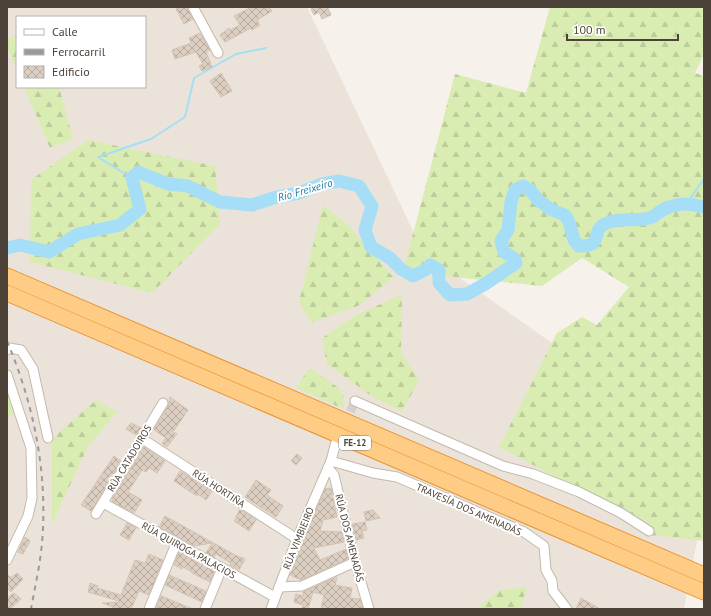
<svg xmlns="http://www.w3.org/2000/svg" width="711" height="616" font-family="'PT Sans',sans-serif">
	<defs>
		<pattern id="forest-firs" width="22" height="20" patternUnits="userSpaceOnUse"><rect width="22" height="20" fill="#d9edb2"/><path d="M5 1l3.5 6h-7zM16 11l3.5 6h-7z" fill="#bccc9a"/></pattern>
		<pattern id="building-cross-hatch" width="8" height="8" patternUnits="userSpaceOnUse"><rect width="8" height="8" fill="#dccfc2"/><path d="M0 0l8 8M0 8l8-8" fill="none" stroke="#b5aa9f"/></pattern>
	</defs>
	<rect width="100%" height="100%" fill="#f6f2eb"/>
	<path fill="#ebe3d9" fill-rule="evenodd" d="M7 7H307L423 252 704 450V504L684 609H7ZM17 17H145V87H17Z"/>
	<g fill="url(#forest-firs)">
		<path d="M550 7H704V54L695 73 704 76V541L642 534 584 492 499 447 557 333 582 317 597 325 629 287 582 258 542 286 403 272 455 74 526 93Z"/>
		<path d="M17 36V71L7 47V39Z"/>
		<path d="M24 87H59L73 139 50 148Z"/>
		<path d="M88 140 215 166 220 224 152 293 30 262 31 180Z"/>
		<path d="M323 205 348 225 393 277 360 305 311 323 299 302Z"/>
		<path d="M402 294 401 353 419 380 402 412 373 397 327 364 322 338 353 317Z"/>
		<path d="M309 368 339 388 344 397V409L296 388Z"/>
		<path d="M7 382 22 409 7 418Z"/>
		<path d="M96 400 117 412 87 448 52 524V439Z"/>
		<path d="M527 587 520 609H475L500 590Z"/>
	</g>
	<g fill="none" stroke-linecap="round" stroke-linejoin="round">
		<g stroke="#a5def6" stroke-width="2">
			<path d="M132 178 98 157 151 139 185 117 194 78 236 54 266 48"/>
			<path d="M686 204 704 179"/>
		</g>
		<path stroke="#a5def6" stroke-width="13" d="M7 248 20 245 49 252 78 234 120 225 140 209 132 178 138 172 168 184 188 186 220 202 252 205 273 198 299 193 322 184 339 181 359 186 372 206 365 230 371 247 390 258 401 269 413 276 425 270 430 265 439 270V283L450 295 467 294 485 284 516 263 515 259 504 252 501 241 508 230 511 202 515 190 523 186 530 190 538 200 552 210 565 215 569 222 574 240 579 246C604 247 591 232 603 225 618 216 637 223 652 217 655 216 657 213 659 212 667 207 677 204 686 204 692 204 698 206 704 207"/>
	</g>
	<g fill="url(#building-cross-hatch)" stroke="#d5c3b2">
		<path d="M180 7H187L193 19 184 24 176 9Z"/>
		<path d="M252 7H269L272 11 257 20 260 25 252 30 251 28 225 42 220 35 229 28 230 30 240 25 234 16Z"/>
		<path d="M315 7H330L328 8 331 15 322 19 319 12 314 15 311 9Z"/>
		<path d="M200 33 210 50 206 52 212 67 202 71 199 66 203 64 196 52 175 59 172 50 191 43 189 38Z"/>
		<path d="M221 73 232 91 221 97 210 81Z"/>
		<path d="M170 397 188 410 173 432 177 434 167 447 162 443 166 438 154 430 168 406Z"/>
		<path d="M131 423 141 428 136 435 126 429Z"/>
		<path d="M144 447 165 461 157 473 149 468 146 472 142 470 128 492 142 500 134 513 113 502 112 499Z"/>
		<path d="M297 454 302 458 296 465 291 461Z"/>
		<path d="M114 456 121 461 91 511 81 505Z"/>
		<path d="M180 471 212 491 206 500 198 494 197 496 174 481Z"/>
		<path d="M256 480 271 490 267 495 283 506 276 517 245 497Z"/>
		<path d="M331 488 337 517 323 520 320 531 342 532 344 542 314 548 320 560 346 549 348 559 301 580 290 575 303 541 325 489Z"/>
		<path d="M240 509 256 520 249 531 234 521Z"/>
		<path d="M373 510 380 518 366 521 364 512Z"/>
		<path d="M165 516 235 555 245 559 239 570 230 565 231 563 216 554 214 557 206 553 212 543 194 546 159 527Z"/>
		<path d="M365 522 367 530 362 531 364 538 356 540 352 524Z"/>
		<path d="M127 523 136 528 129 540 120 535Z"/>
		<path d="M25 537 30 541 23 554 18 552Z"/>
		<path d="M179 552 214 571 210 582 192 573V572L183 567 182 569 174 565Z"/>
		<path d="M149 554 163 560 149 595 139 591 131 609H112L113 607 102 603 122 602 88 592 90 583 98 586 97 588 121 595 135 560 145 563Z"/>
		<path d="M17 573 23 579 11 592 7 588V574L11 578Z"/>
		<path d="M169 575 206 591 202 602 165 585Z"/>
		<path d="M337 577 335 585 352 588 350 598 360 599 363 609H321L324 595 313 592 308 609H302L303 605 294 602 296 594 303 596V592Z"/>
		<path d="M14 593 21 599 10 609H7V598Z"/>
		<path d="M161 596 193 609H156Z"/>
		<path d="M581 598 600 609H576Z"/>
	</g>
	<g fill="none" stroke-linecap="round" stroke-linejoin="round">
		<path stroke="#d4cfc7" stroke-width="9" stroke-dasharray="9 4.5" stroke-linecap="butt" d="M345 424 355 401"/>
		<g stroke="#c3b9ad" stroke-width="11">
			<g id="minor">
				<path d="M193 7 218 53"/>
				<path d="M7 350 9 348 21 350 33 369 48 438"/>
				<path d="M7 375 31 448 32 498 28 516 7 560"/>
				<path d="M355 401 503 466 533 474 579 492 621 513 649 531"/>
				<path d="M141 438 297 539"/>
				<path d="M331 461 336 442"/>
				<path d="M328 468 334 475 355 562 369 609"/>
				<path d="M103 503 275 597"/>
				<path d="M96 514 163 403"/>
				<path d="M279 587 302 586 355 562"/>
				<path d="M149 609 176 544"/>
				<path d="M205 609 222 568"/>
				<path d="M271 609 297 539 331 461 373 473 397 477 524 532 544 546 546 570 552 581 553 591 567 609"/>
			</g>
		</g>
		<g stroke="#e99232" stroke-width="17">
			<g id="trunk">
				<path d="M7 276 704 575"/>
				<path d="M7 293 704 592"/>
			</g>
		</g>
		<use href="#minor" stroke="#fff" stroke-width="9"/>
		<use href="#trunk" stroke="#ffcc85" stroke-width="15"/>
		<path stroke="#9a9a9a" stroke-width="2" stroke-dasharray="5 5" stroke-linecap="butt" d="M7 341C34 405 48 474 42 543 40 565 35 587 31 609"/>
	</g>
	<g text-anchor="middle" stroke-width="4" stroke-linejoin="round" paint-order="stroke">
		<rect fill="#fff" stroke="#827b74" stroke-width="1" x="339" y="436" width="32" height="14" rx="3"/>
		<g font-size="9" font-weight="bold" fill="#4c4238">
			<text x="355" y="446">FE-12</text>
		</g>
		<g font-size="10" fill="#4c4238" stroke="#fff">
			<text transform="translate(129 458) rotate(-59)" y="4">RÚA CATADOIROS</text>
			<text transform="translate(219 488) rotate(33)" y="4">RÚA HORTIÑA</text>
			<text transform="translate(469 509) rotate(24)" y="4">TRAVESÍA DOS AMENADÁS</text>
			<text transform="translate(298 538) rotate(-68)" y="4">RÚA VIMBIEIRO</text>
			<text transform="translate(350 538) rotate(76)" y="4">RÚA DOS AMENADÁS</text>
			<text transform="translate(189 550) rotate(29)" y="4">RÚA QUIROGA PALACIOS</text>
		</g>
		<g font-size="11" font-style="italic" fill="#247ea7" stroke="#fff">
			<text transform="translate(305 190) rotate(-16)" y="4">Río Freixeiro</text>
		</g>
	</g>
	<rect width="711" height="616" fill="none" stroke="#4c4238" stroke-width="16"/>
	<rect x="16" y="16" width="130" height="72" fill="#ffffff" stroke="#b7b3af"/>
	<rect x="24" y="29" width="20" height="6" fill="#ffffff" stroke="#b7b3af"/>
	<text x="52" y="36" font-size="12" fill="#4c4238">Calle</text>
	<rect x="24" y="49" width="20" height="6" fill="#9a9a9a" stroke="#b7b3af"/>
	<text x="52" y="56" font-size="12" fill="#4c4238">Ferrocarril</text>
	<rect x="24" y="66" width="20" height="12" fill="url(#building-cross-hatch)" stroke="#b7b3af"/>
	<text x="52" y="76" font-size="12" fill="#4c4238">Edificio</text>
	<path d="M567 34v6h111v-6" fill="none" stroke="#4c4238" stroke-width="2"/>
	<text x="573" y="34" font-size="12" fill="#4c4238" stroke="#ffffff" stroke-width="3" paint-order="stroke">100 m</text>
</svg>
